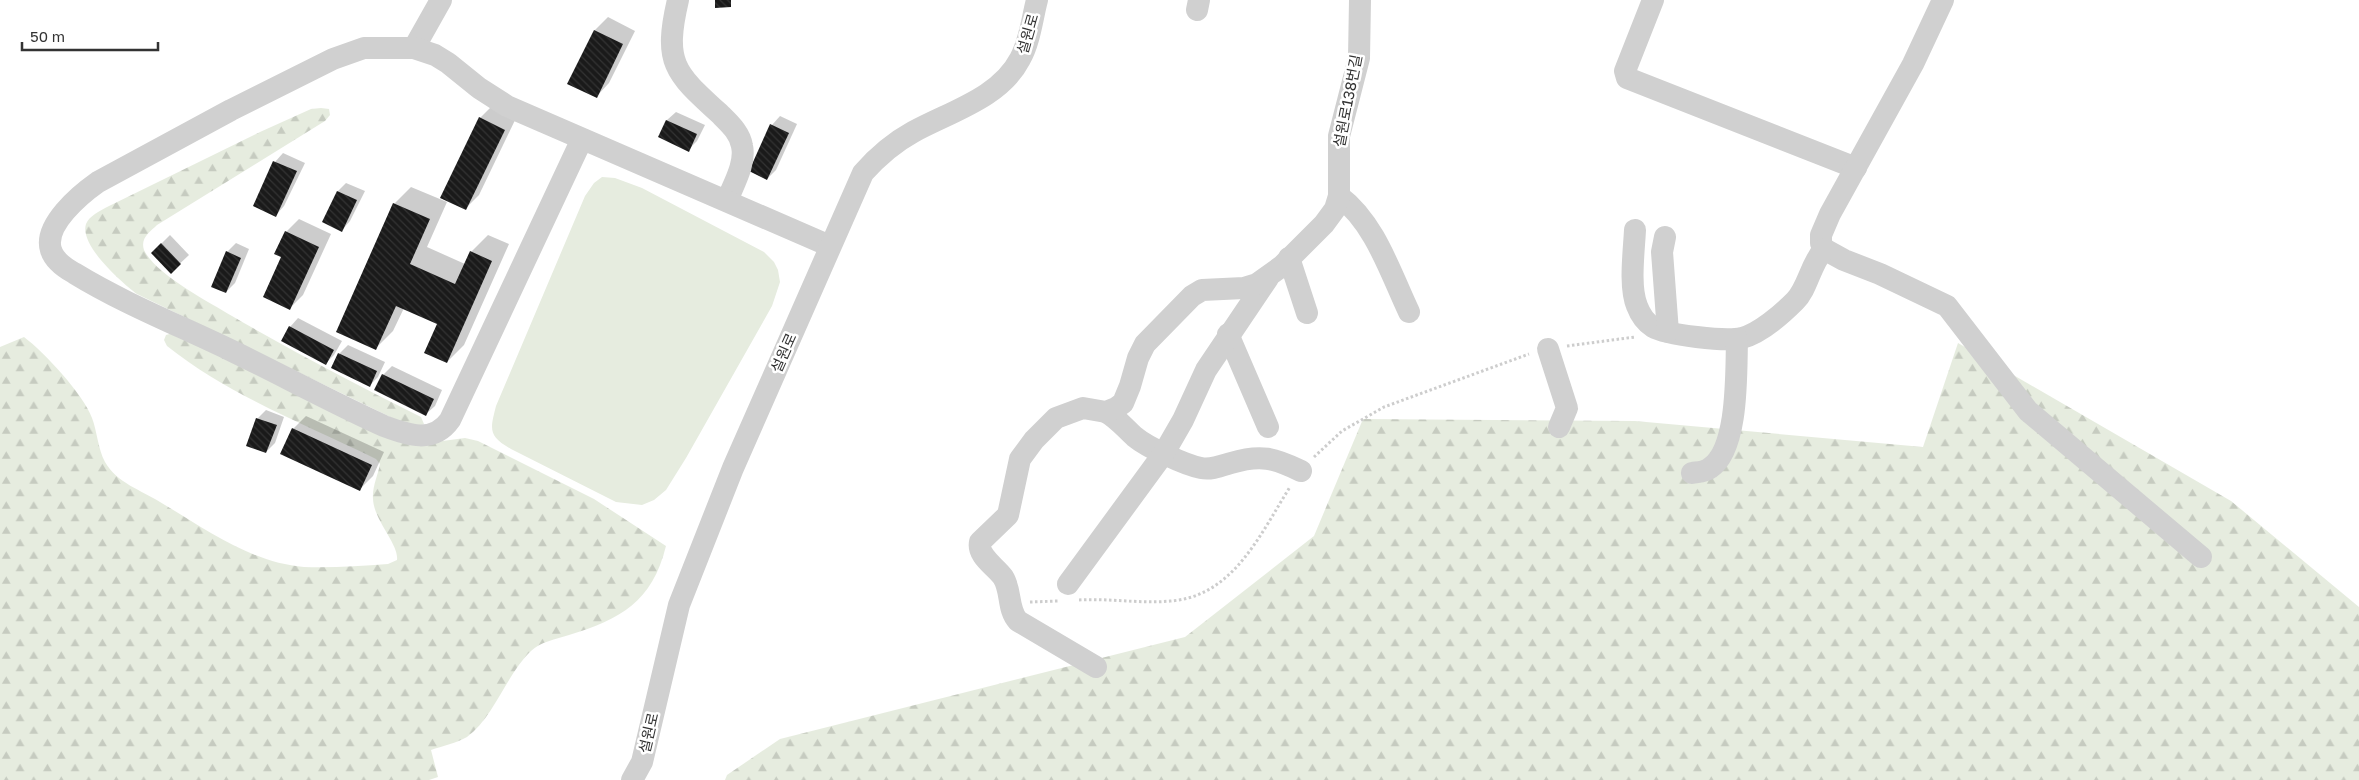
<svg xmlns="http://www.w3.org/2000/svg" width="2359" height="780" font-family="'Golos Text','Noto Sans KR',sans-serif">
	<defs>
		<pattern id="forest-firs" width="22" height="20" patternUnits="userSpaceOnUse" patternTransform="scale(1.25)"><rect width="22" height="20" fill="#e6ecdf"/><path d="M5 1l3.5 6h-7zM16 11l3.5 6h-7z" fill="#c6cbc0"/></pattern>
		<pattern id="building-back-hatch" width="6" height="6" patternUnits="userSpaceOnUse" patternTransform="scale(1.25)"><rect width="6" height="6" fill="#1a1a1a"/><path d="M-1 5l2 2M0 0l6 6M5-1l2 2" fill="none" stroke="#333"/></pattern>
	</defs>
	<rect width="100%" height="100%" fill="#fff"/>
	<path fill="#e6ecdf" d="M602 177 615 178 642 188 764 252 774 262 778 270 780 282 772 306 686 458 666 490 654 500 642 505 616 502 511 449C488 436 490 430 496 406L585 196 594 183Z"/>
	<g fill="url(#forest-firs)">
		<path d="M321 108 329 109 330 115 325 121 157 225C150 232 140 238 144 250 155 274 209 302 232 316 294 352 357 385 421 417L424 424 413 428 137 294C122 283 79 245 86 224 89 216 100 211 107 207L260 132 311 109Z"/>
		<path d="M173 333 435 442 465 438 478 441 594 499 666 546C652 602 621 619 569 635 556 639 540 642 531 651 506 675 494 717 467 737 457 743 442 746 431 750L438 777 429 780H0V347L24 337C44 352 84 395 92 418 97 431 98 449 105 462 117 483 141 490 160 502 204 528 251 563 304 567 332 568 360 566 388 564L397 560C399 544 374 521 373 499 372 487 378 475 380 464L376 459C305 424 230 396 167 346L164 340 166 335Z"/>
		<path d="M1958 343 2231 501 2359 607V780H725L727 775 780 739 1185 637 1314 536 1363 419 1635 421 1923 447Z"/>
	</g>
	<g fill="#0003">
		<path d="M608 17 635 31 609 83 596 97 569 83 595 30Z"/>
		<path d="M493 105 517 116 479 195 465 209 480 118Z"/>
		<path d="M676 112 705 125 697 141 688 150 659 137 667 120Z"/>
		<path d="M780 116 797 124 776 170 767 179 772 125Z"/>
		<path d="M283 153 305 163 284 206 276 215 275 162Z"/>
		<path d="M346 183 365 191 350 221 342 230 338 191Z"/>
		<path d="M411 187 447 202 427 247 465 264 471 252 488 235 509 244 464 345 447 362 438 323 404 308 393 331 376 348 394 204Z"/>
		<path d="M299 219 331 234 303 295 290 308 283 257 286 232Z"/>
		<path d="M170 235 189 255 171 272 152 253Z"/>
		<path d="M236 243 249 249 235 283 226 292 227 252Z"/>
		<path d="M298 318 342 341 334 355 326 363 290 327Z"/>
		<path d="M348 345 385 362 378 377 370 385 333 368 340 353Z"/>
		<path d="M392 366 442 390 435 406 426 414 376 390 383 375Z"/>
		<path d="M266 410 284 417 275 443 266 452 257 419Z"/>
		<path d="M306 416 384 452 373 476 360 489 293 429Z"/>
	</g>
	<g fill="url(#building-back-hatch)">
		<path d="M715 0H731V7L715 8Z"/>
		<path d="M594 30 623 44 597 98 567 84Z"/>
		<path d="M479 117 505 130 466 210 440 198Z"/>
		<path d="M666 120 697 134 689 152 658 137Z"/>
		<path d="M770 124 789 133 767 180 749 171Z"/>
		<path d="M273 161 297 171 276 217 253 206Z"/>
		<path d="M337 191 357 200 342 232 322 222Z"/>
		<path d="M393 203 430 219 410 264 455 284 470 251 492 261 447 363 424 353 437 324 396 306 376 350 336 332Z"/>
		<path d="M285 231 319 247 290 310 263 297 281 257 274 254Z"/>
		<path d="M161 243 181 264 171 274 151 253Z"/>
		<path d="M226 251 241 258 226 293 211 287Z"/>
		<path d="M289 326 334 350 326 365 281 341Z"/>
		<path d="M338 353 377 371 370 387 331 368Z"/>
		<path d="M382 374 434 399 426 416 374 390Z"/>
		<path d="M256 418 277 425 266 453 246 446Z"/>
		<path d="M292 428 372 465 360 491 280 454Z"/>
	</g>
	<g fill="none" stroke-linecap="round" stroke-linejoin="round">
		<g stroke="#cdcdcd" stroke-width="3" stroke-dasharray="2.5 2.5" stroke-linecap="butt">
			<path d="M1567 346 1635 337"/>
			<path d="M1314 457 1342 431 1384 407 1529 354"/>
			<path d="M1079 600C1112 598 1146 605 1179 600 1236 591 1262 531 1290 487"/>
			<path d="M1030 602 1058 601"/>
		</g>
		<g stroke="#d0d0d0" stroke-width="22">
			<path d="M678 0C663 64 675 73 721 115 730 124 740 133 742 146 746 164 733 185 727 201"/>
			<path d="M1653 0 1625 71 1627 78 1856 168"/>
			<path d="M1943 0 1913 64 1830 214 1821 235V243L1824 249 1844 260 1880 274 1947 306 2028 411 2201 557"/>
			<path d="M1197 10 1199 0"/>
			<path d="M414 48 441 0"/>
			<path d="M582 139 450 420C433 444 408 435 384 426 331 402 280 374 228 349 176 324 123 303 74 273 65 268 54 260 51 250 43 225 81 194 98 182L231 110 333 59 364 48H414L435 55 448 63 479 88 507 106 830 246"/>
			<path d="M1339 196C1375 223 1390 272 1409 312"/>
			<path d="M1635 230C1634 251 1629 287 1637 306 1640 314 1645 322 1653 327 1667 335 1726 342 1742 338 1760 333 1782 314 1795 301 1808 288 1810 265 1824 249"/>
			<path d="M1665 237 1662 252 1668 332"/>
			<path d="M1289 258 1307 313"/>
			<path d="M1228 334 1268 427"/>
			<path d="M1548 349 1567 408 1559 427"/>
			<path d="M1106 412C1118 419 1125 428 1135 437 1147 447 1185 465 1201 468 1211 470 1221 466 1231 463 1261 454 1274 458 1301 471"/>
			<path d="M1692 473C1698 472 1705 472 1710 468 1739 449 1736 371 1737 339"/>
			<path d="M1068 584 1164 453 1183 420 1206 370 1268 278"/>
			<path d="M1096 667 1018 621C1007 609 1012 591 1003 577 995 566 977 556 980 542L1008 515 1020 459 1034 440 1056 418 1083 408 1106 412 1116 408 1123 403 1130 386 1138 358 1145 344 1192 296 1202 290 1244 288 1257 284 1282 266 1324 224 1335 209 1339 196V136L1359 58 1360 0"/>
			<path d="M632 780 642 762 679 605 733 468 863 173C878 156 893 143 913 132 949 112 1000 98 1020 59 1030 41 1032 19 1037 0"/>
		</g>
	</g>
	<g text-anchor="middle" stroke-width="5" stroke-linejoin="round" paint-order="stroke">
		<g font-size="15" fill="#333" stroke="#fff">
			<text transform="translate(1028 34) rotate(-74)" y="5">설원로</text>
			<text transform="translate(1348 101) rotate(-79)" y="5">설원로138번길</text>
			<text transform="translate(784 353) rotate(-66)" y="5">설원로</text>
			<text transform="translate(649 733) rotate(-77)" y="5">설원로</text>
		</g>
	</g>
	<path d="M22 42v8h136v-8" fill="none" stroke="#333333" stroke-width="2.5"/>
	<text x="30" y="42" font-size="15" fill="#333333" stroke="#ffffff" stroke-width="4" paint-order="stroke">50 m</text>
</svg>
